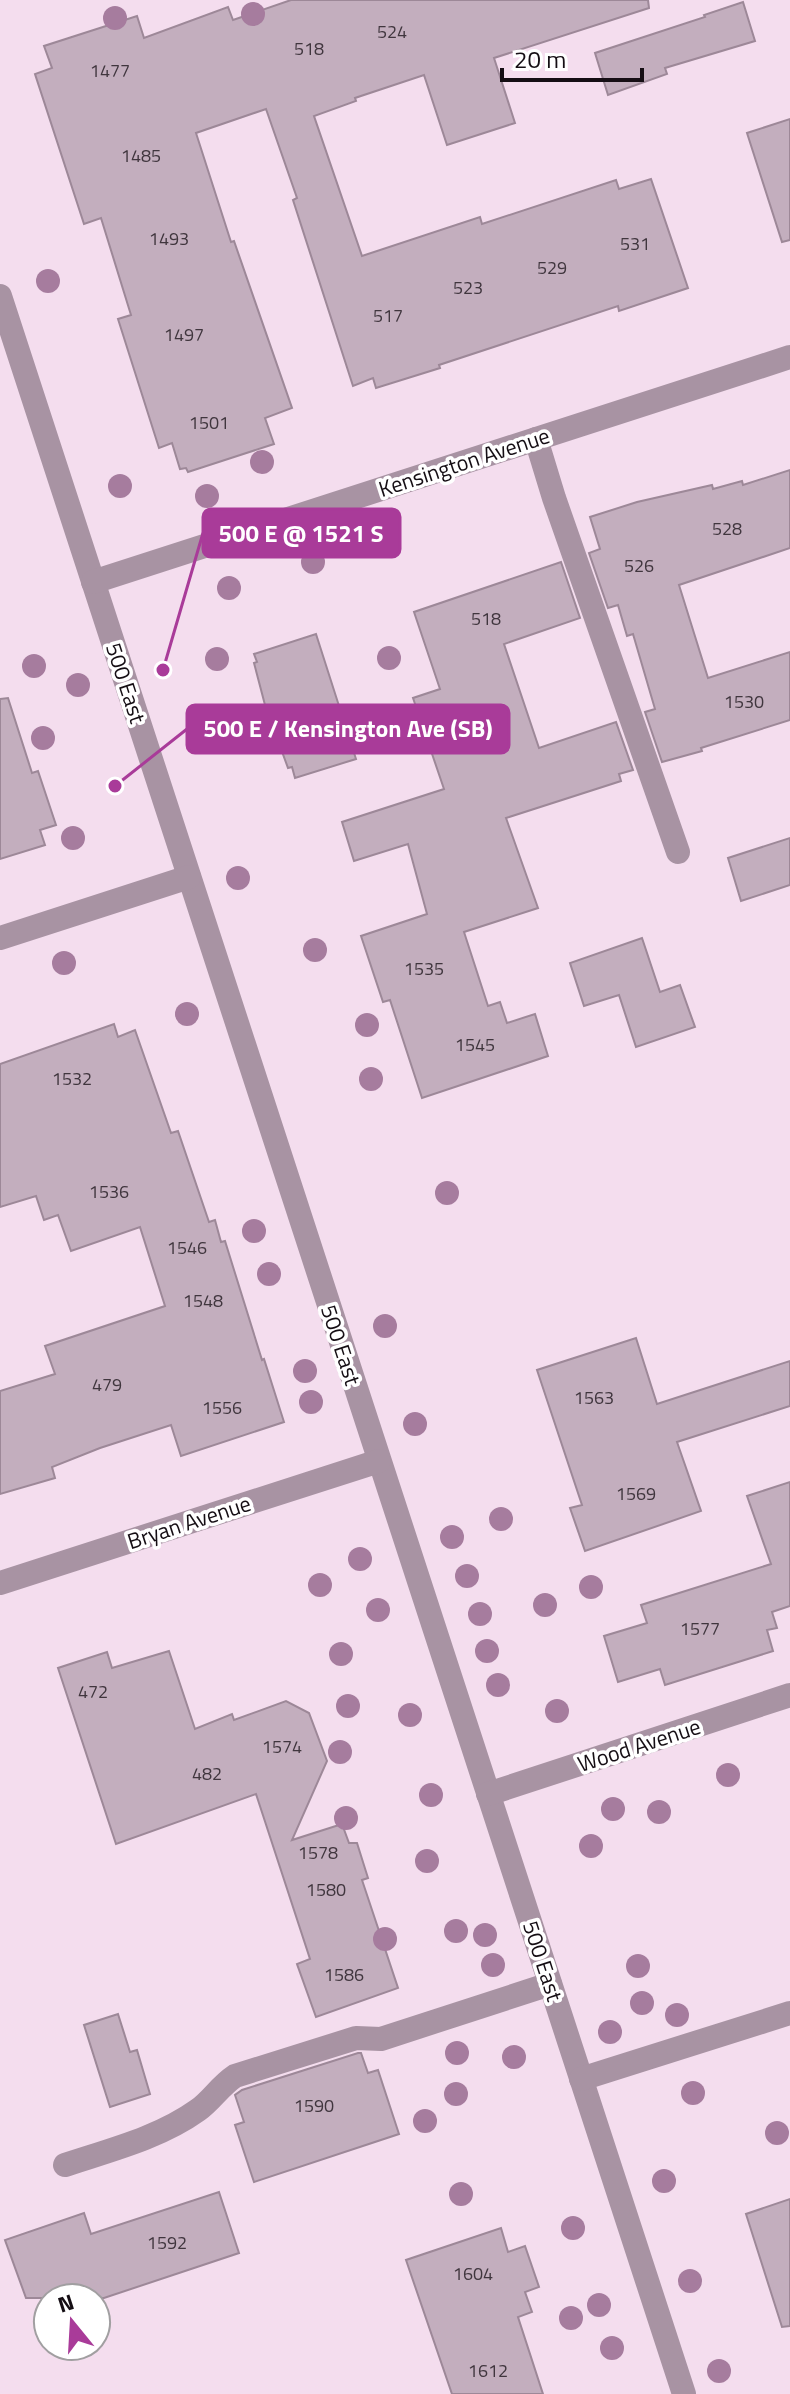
<svg xmlns="http://www.w3.org/2000/svg" width="790" height="2394" font-family="'Titillium Web',sans-serif">
	<rect width="100%" height="100%" fill="#f4ddee"/>
	<g fill="#c3aebe" stroke="#9d8898" stroke-width="2">
		<path d="M291 0H648L649 8 494 58 515 123 447 145 424 75 355 98 356 101 314 116 362 256 480 217 482 224 616 180 619 189 651 179 688 288 619 311 618 306 439 365 440 368 376 388 373 378 353 386 293 200 297 198 266 109 196 133 231 242 234 241 292 408 265 418 274 444 188 472 186 468 180 469 172 443 159 448 118 319 131 315 101 218 84 224 35 74 52 68 44 46 137 16 144 38 228 7 233 20Z"/>
		<path d="M743 2 755 41 665 68 667 74 608 95 595 53 705 17 704 15Z"/>
		<path d="M790 119V240L782 242 747 133Z"/>
		<path d="M790 470V548L679 585 708 678 790 652V720L701 748 702 751 662 762 645 712 655 709 633 634 627 636 618 605 608 608 589 553 600 549 590 517 637 502 712 485 713 489 742 481 743 485Z"/>
		<path d="M561 562 580 618 504 644 539 748 616 722 633 770 619 774 621 781 506 818 538 908 464 932 488 1006 500 1002 507 1023 535 1014 548 1056 422 1098 390 1000 383 1002 361 936 427 914 408 844 354 861 342 822 444 789 413 698 440 689 414 612Z"/>
		<path d="M316 634 356 759 295 778 292 767 288 768 265 705 254 663 257 662 254 654Z"/>
		<path d="M8 698 32 773 38 771 56 825 40 830 45 845 0 859V699Z"/>
		<path d="M790 838V885L741 901 728 858Z"/>
		<path d="M642 938 660 992 680 985 695 1027 636 1047 619 995 584 1006 570 963Z"/>
		<path d="M114 1024 118 1037 135 1030 171 1133 178 1131 209 1222 215 1220 221 1242 225 1241 262 1360 264 1359 284 1422 181 1456 171 1425 100 1448 52 1467 55 1478 0 1494V1391L55 1374 45 1346 165 1306 140 1227 71 1251 58 1215 44 1220 36 1196 0 1207V1064Z"/>
		<path d="M636 1338 657 1404 790 1361V1406L677 1442 701 1511 585 1551 570 1508 582 1505 537 1370Z"/>
		<path d="M790 1482V1606L772 1612 777 1628 767 1630 773 1651 665 1685 660 1669 618 1682 604 1636 647 1623 641 1605 771 1564 747 1496Z"/>
		<path d="M169 1651 195 1729 232 1714 234 1720 286 1701 309 1713 327 1761 292 1840 342 1824 349 1843H357L368 1878 362 1880 398 1988 316 2017 297 1964 310 1959 256 1794 116 1844 58 1668 107 1652 112 1668Z"/>
		<path d="M118 2014 130 2052 137 2050 150 2094 110 2107 84 2025Z"/>
		<path d="M358 2053H361L368 2073 378 2070 399 2134 254 2182 235 2125 244 2122 235 2095 242 2090Z"/>
		<path d="M219 2192 239 2253 104 2298H26L5 2240 84 2213 91 2234Z"/>
		<path d="M790 2199V2326L782 2327 746 2214Z"/>
		<path d="M501 2228 508 2252 525 2246 539 2287 525 2292 532 2312 518 2317 543 2394H452L406 2260Z"/>
	</g>
	<g fill="none" stroke-linecap="round" stroke-linejoin="round">
		<g stroke="#a893a3" stroke-width="24">
			<path d="M0 296 684 2394"/>
			<path d="M536 439 554 498 678 852"/>
			<path d="M93 582 790 357"/>
			<path d="M0 938 189 877"/>
			<path d="M0 1583 379 1461"/>
			<path d="M488 1794 790 1695"/>
			<path d="M581 2079 790 2013"/>
			<path d="M65 2165C110 2150 159 2138 198 2110 211 2101 220 2086 235 2076L356 2038 381 2039 550 1984"/>
		</g>
	</g>
	<g fill="#a67c9e">
		<circle cx="253" cy="14" r="12"/>
		<circle cx="115" cy="18" r="12"/>
		<circle cx="48" cy="281" r="12"/>
		<circle cx="262" cy="462" r="12"/>
		<circle cx="120" cy="486" r="12"/>
		<circle cx="207" cy="496" r="12"/>
		<circle cx="313" cy="562" r="12"/>
		<circle cx="229" cy="588" r="12"/>
		<circle cx="389" cy="658" r="12"/>
		<circle cx="217" cy="659" r="12"/>
		<circle cx="34" cy="666" r="12"/>
		<circle cx="78" cy="685" r="12"/>
		<circle cx="43" cy="738" r="12"/>
		<circle cx="73" cy="838" r="12"/>
		<circle cx="238" cy="878" r="12"/>
		<circle cx="315" cy="950" r="12"/>
		<circle cx="64" cy="963" r="12"/>
		<circle cx="187" cy="1014" r="12"/>
		<circle cx="367" cy="1025" r="12"/>
		<circle cx="371" cy="1079" r="12"/>
		<circle cx="447" cy="1193" r="12"/>
		<circle cx="254" cy="1231" r="12"/>
		<circle cx="269" cy="1274" r="12"/>
		<circle cx="385" cy="1326" r="12"/>
		<circle cx="305" cy="1371" r="12"/>
		<circle cx="311" cy="1402" r="12"/>
		<circle cx="415" cy="1424" r="12"/>
		<circle cx="501" cy="1519" r="12"/>
		<circle cx="452" cy="1537" r="12"/>
		<circle cx="360" cy="1559" r="12"/>
		<circle cx="467" cy="1576" r="12"/>
		<circle cx="320" cy="1585" r="12"/>
		<circle cx="591" cy="1587" r="12"/>
		<circle cx="545" cy="1605" r="12"/>
		<circle cx="378" cy="1610" r="12"/>
		<circle cx="480" cy="1614" r="12"/>
		<circle cx="487" cy="1651" r="12"/>
		<circle cx="341" cy="1654" r="12"/>
		<circle cx="498" cy="1685" r="12"/>
		<circle cx="348" cy="1706" r="12"/>
		<circle cx="557" cy="1711" r="12"/>
		<circle cx="410" cy="1715" r="12"/>
		<circle cx="340" cy="1752" r="12"/>
		<circle cx="728" cy="1775" r="12"/>
		<circle cx="431" cy="1795" r="12"/>
		<circle cx="613" cy="1809" r="12"/>
		<circle cx="659" cy="1812" r="12"/>
		<circle cx="346" cy="1818" r="12"/>
		<circle cx="591" cy="1846" r="12"/>
		<circle cx="427" cy="1861" r="12"/>
		<circle cx="456" cy="1931" r="12"/>
		<circle cx="485" cy="1935" r="12"/>
		<circle cx="385" cy="1939" r="12"/>
		<circle cx="493" cy="1965" r="12"/>
		<circle cx="638" cy="1966" r="12"/>
		<circle cx="642" cy="2003" r="12"/>
		<circle cx="677" cy="2015" r="12"/>
		<circle cx="610" cy="2032" r="12"/>
		<circle cx="457" cy="2053" r="12"/>
		<circle cx="514" cy="2057" r="12"/>
		<circle cx="693" cy="2093" r="12"/>
		<circle cx="456" cy="2094" r="12"/>
		<circle cx="425" cy="2121" r="12"/>
		<circle cx="777" cy="2133" r="12"/>
		<circle cx="664" cy="2181" r="12"/>
		<circle cx="461" cy="2194" r="12"/>
		<circle cx="573" cy="2228" r="12"/>
		<circle cx="690" cy="2281" r="12"/>
		<circle cx="599" cy="2305" r="12"/>
		<circle cx="571" cy="2318" r="12"/>
		<circle cx="612" cy="2348" r="12"/>
		<circle cx="719" cy="2371" r="12"/>
	</g>
	<g text-anchor="middle" stroke-width="7" stroke-linejoin="round" paint-order="stroke">
		<g font-size="18" fill="#40363e">
			<text x="392" y="38">524</text>
			<text x="309" y="55">518</text>
			<text x="110" y="77">1477</text>
			<text x="141" y="162">1485</text>
			<text x="169" y="245">1493</text>
			<text x="635" y="250">531</text>
			<text x="552" y="274">529</text>
			<text x="468" y="294">523</text>
			<text x="388" y="322">517</text>
			<text x="184" y="341">1497</text>
			<text x="209" y="429">1501</text>
			<text x="727" y="535">528</text>
			<text x="639" y="572">526</text>
			<text x="486" y="625">518</text>
			<text x="744" y="708">1530</text>
			<text x="424" y="975">1535</text>
			<text x="475" y="1051">1545</text>
			<text x="72" y="1085">1532</text>
			<text x="109" y="1198">1536</text>
			<text x="187" y="1254">1546</text>
			<text x="203" y="1307">1548</text>
			<text x="107" y="1391">479</text>
			<text x="594" y="1404">1563</text>
			<text x="222" y="1414">1556</text>
			<text x="636" y="1500">1569</text>
			<text x="700" y="1635">1577</text>
			<text x="93" y="1698">472</text>
			<text x="282" y="1753">1574</text>
			<text x="207" y="1780">482</text>
			<text x="318" y="1859">1578</text>
			<text x="326" y="1896">1580</text>
			<text x="344" y="1981">1586</text>
			<text x="314" y="2112">1590</text>
			<text x="167" y="2249">1592</text>
			<text x="473" y="2280">1604</text>
			<text x="488" y="2377">1612</text>
		</g>
		<g font-size="22" fill="#150e14" stroke="#fff">
			<text transform="translate(464 462) rotate(-18)" y="8">Kensington Avenue</text>
			<text transform="translate(126 683) rotate(72)" y="8">500 East</text>
			<text transform="translate(341 1345) rotate(72)" y="8">500 East</text>
			<text transform="translate(189 1522) rotate(-18)" y="8">Bryan Avenue</text>
			<text transform="translate(639 1745) rotate(-18)" y="8">Wood Avenue</text>
			<text transform="translate(543 1961) rotate(72)" y="8">500 East</text>
		</g>
	</g>
	<path fill="none" stroke="#a93b99" stroke-width="3" d="M163 670L203 533M115 786L187 729"/>
	<g fill="#a93b99" stroke="#fff" stroke-width="3">
		<circle cx="163" cy="670" r="8"/>
		<circle cx="115" cy="786" r="8"/>
	</g>
	<g fill="#a93b99" stroke="#a93b99" stroke-width="3">
		<rect x="203" y="509" width="197" height="48" rx="8"/>
		<rect x="187" y="705" width="322" height="48" rx="8"/>
	</g>
	<g font-size="24" text-anchor="middle" font-weight="bold" fill="#fff">
		<text x="301" y="542">500 E @ 1521 S</text>
		<text x="348" y="737">500 E / Kensington Ave (SB)</text>
	</g>
	<g transform="translate(72 2322) rotate(342)"><circle r="38" fill="#ffffff" stroke="#a19fa1" stroke-width="2"/>
	<path d="M0-6L14 30L0 20L-14 30Z" fill="#a93b99"/>
	<text y="-12" font-size="22" font-weight="bold" text-anchor="middle" fill="#150e14">N</text>
	</g>
	<path d="M502 68v12h140v-12" fill="none" stroke="#150e14" stroke-width="4"/>
	<text x="514" y="68" font-size="24" fill="#150e14" stroke="#ffffff" stroke-width="6" paint-order="stroke">20 m</text>
</svg>
